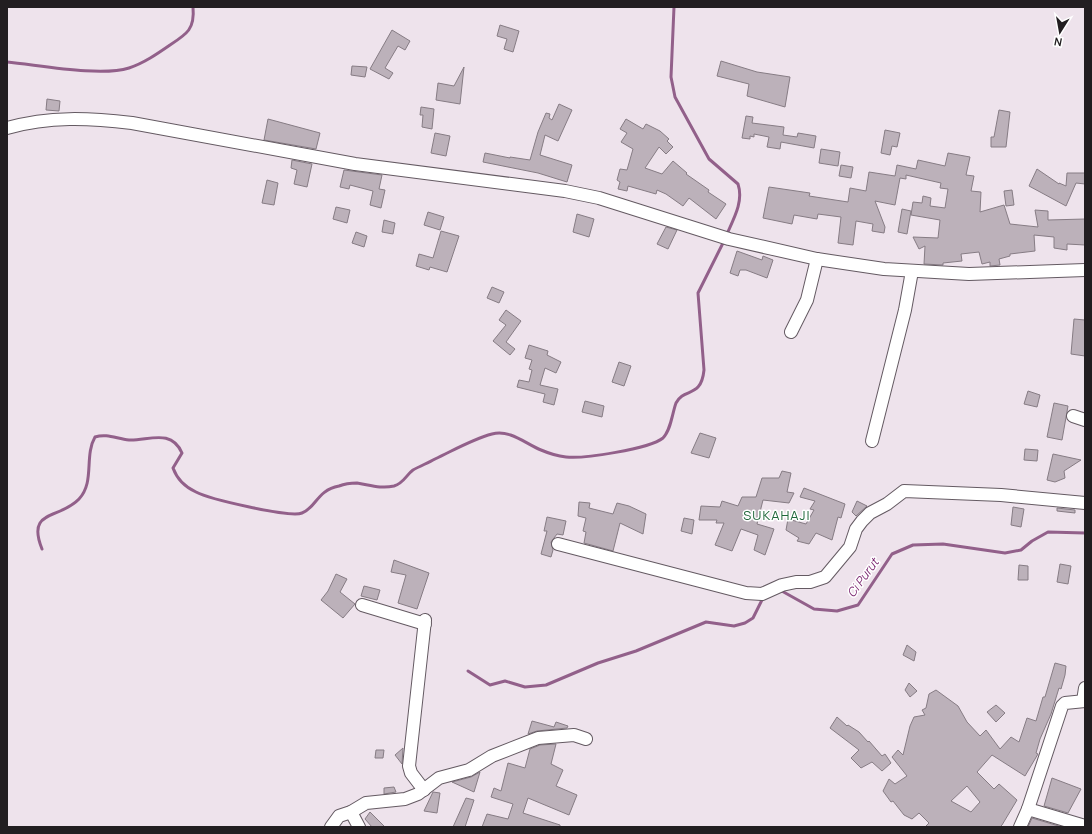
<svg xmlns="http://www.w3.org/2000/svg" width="1092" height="834" font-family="Manrope,sans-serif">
	<rect width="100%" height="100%" fill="#eee3ec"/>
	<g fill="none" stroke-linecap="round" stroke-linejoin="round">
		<g stroke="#92608a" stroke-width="3">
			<path d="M674 7 671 77 675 97 709 159 738 184C744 202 733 220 726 236"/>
			<path d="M7 62C39 65 100 77 129 68 144 63 157 54 170 45 187 34 195 29 193 7"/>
			<path d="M42 549C26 509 59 520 79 499 95 482 84 456 95 437 107 433 117 439 129 440 148 441 171 428 182 453L173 468C177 479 185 487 196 492 209 499 290 518 302 513 316 508 317 490 339 486 344 484 351 483 357 483 370 485 381 489 394 486 404 483 406 475 413 470 420 466 428 463 435 459 454 450 473 439 492 434 510 429 526 444 541 450 548 453 558 456 566 457 583 459 649 449 663 438 671 430 672 414 676 403 684 387 701 399 704 370L698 293 724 241"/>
			<path d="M780 590 814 609 837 611 858 605 892 554 913 545 943 544 1005 553 1021 550 1032 541 1048 532 1085 533"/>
			<path d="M468 671 490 685 505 681 525 687 546 685 598 663 636 651 706 622 734 626 745 623 753 618 763 598"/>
		</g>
	</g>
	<g fill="#bcb1ba" stroke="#867c84" fill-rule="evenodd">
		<path d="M500 25 519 31 513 52 504 49 507 39 497 36Z"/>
		<path d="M392 30 410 41 405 50 398 46 385 68 393 73 389 79 370 69Z"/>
		<path d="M721 61 757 72 790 77 785 107 747 96 749 84 717 76Z"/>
		<path d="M352 66 367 67 365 77 351 75Z"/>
		<path d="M464 67 460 104 436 100 438 83 454 86Z"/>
		<path d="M47 99 60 101 59 111 46 110Z"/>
		<path d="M559 104 572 110 558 141 545 135 540 155 572 165 567 182 538 173 483 162 485 153 510 158V157L530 160 538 132 546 113 550 114 549 118 552 120Z"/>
		<path d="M421 107 434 109 432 129 422 127 423 115H420Z"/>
		<path d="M999 110 1010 112 1006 147H991V137H994Z"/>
		<path d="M746 116 753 117 752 123 784 127 783 135 797 137 798 133 816 136 814 148 781 142 780 149 767 147 769 137 754 134V137L750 136V139L742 138Z"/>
		<path d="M268 119 320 133 316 149 264 140Z"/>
		<path d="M626 119 643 129 646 124 660 131 669 139 667 141 673 147 666 154 659 147 645 168 662 174 673 161 687 173 686 174 709 190 708 192 726 204 716 219 689 198 683 206 666 194 657 190 656 194 628 186 627 191 618 189 620 182 617 180 620 169 627 170 633 149 621 142 627 133 620 129Z"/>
		<path d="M885 130 900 133 897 147 892 146 890 155 881 153Z"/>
		<path d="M435 133 450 136 446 156 431 153Z"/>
		<path d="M821 149 840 152 838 166 819 163Z"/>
		<path d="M948 153 970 157 966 175 974 176 971 191 981 192 980 212 1004 205 1010 224 1038 227 1035 210 1048 211V220L1085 219V245L1067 244V250L1054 248V237L1034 235 1035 251 1010 254V256L999 259 1000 265 990 266V262L982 264 979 252 961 254 962 261 943 263V265L924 264 925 246 919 249 913 237 938 238 940 220 911 215 913 202 922 203 923 196 931 198 930 206 945 208 948 189 940 188 941 183 906 175V179L900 178 895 205 875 201 885 227 884 233 872 231 873 224 856 221 853 245 838 243 841 217 818 214 817 219 794 215 792 224 763 218 769 187 810 193 809 196 848 202 850 188 866 191 869 172 895 176 897 165 916 169 918 160 945 166Z"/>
		<path d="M292 160 312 164 307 187 294 184 297 170 291 168Z"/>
		<path d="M841 165 853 167 851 178 839 176Z"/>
		<path d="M1037 169 1059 184V183L1066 186 1067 173H1085V184L1076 183 1066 206 1029 186Z"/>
		<path d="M344 170 382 175 379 189 385 190 381 208 370 205 373 191 350 185 349 189 340 187Z"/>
		<path d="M267 180 278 183 274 205 262 203Z"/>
		<path d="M1012 190 1014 205 1006 206 1004 191Z"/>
		<path d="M336 207 350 210 347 223 333 219Z"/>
		<path d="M902 209 911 211 907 234 898 232Z"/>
		<path d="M428 212 444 217 440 230 424 225Z"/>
		<path d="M577 214 594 219 589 237 573 232Z"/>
		<path d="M384 220 395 223 393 234 382 232Z"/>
		<path d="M666 227 677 230 668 249 657 244Z"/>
		<path d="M441 231 459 236 447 272 430 267 429 270 416 266 419 254 433 258Z"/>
		<path d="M356 232 367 236 364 247 352 243Z"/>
		<path d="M737 251 762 260 763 256 773 260 767 278 746 270H740L738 276 730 273Z"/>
		<path d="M492 287 504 292 499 303 487 298Z"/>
		<path d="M506 310 521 321 506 342 515 349 510 355 493 341 506 325 499 320Z"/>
		<path d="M1074 319 1085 320V356L1071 354Z"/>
		<path d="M529 345 548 351 547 355 561 362 556 373 545 368 540 385 558 389 554 405 543 402 545 394 517 387 519 380 529 382 532 370 529 369 532 360 525 358Z"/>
		<path d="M619 362 631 366 624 386 612 382Z"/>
		<path d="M1028 391 1040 395 1037 407 1024 404Z"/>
		<path d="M585 401 604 406 602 417 582 412Z"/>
		<path d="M1054 403 1068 406 1062 440 1047 437Z"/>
		<path d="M700 433 716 438 709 458 691 453Z"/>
		<path d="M1025 449 1038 450 1037 461 1024 460Z"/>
		<path d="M1053 454 1081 460 1064 471 1065 478 1055 482 1047 480Z"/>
		<path d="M782 471 791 473 787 492 794 493 789 503 763 500 757 524 774 529 765 555 754 550 758 535 741 529 732 551 715 545 724 523H716L717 520H699L701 506 720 507 722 501 738 506 742 497H756L762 478H779Z"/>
		<path d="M804 488 845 504 841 518 838 517 832 540 816 533 809 544 797 541 799 538 786 530 788 519 806 524 814 510 810 509 815 501 800 497Z"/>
		<path d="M857 501 867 506 856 516 852 512Z"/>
		<path d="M579 502 590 503 589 508 613 514 617 503 629 506 646 514 643 534 620 523 613 551 584 543 586 532 583 531 586 518 578 516Z"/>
		<path d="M1013 507 1024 509 1021 527 1011 525Z"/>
		<path d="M1057 508 1075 510V513L1057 511Z"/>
		<path d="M547 517 566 521 563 535 557 534 551 542 553 550 551 557 541 554 547 531H544Z"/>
		<path d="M684 518 694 520 692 534 681 531Z"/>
		<path d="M394 560 429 573 417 609 398 603 406 575 391 572Z"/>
		<path d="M1060 564 1071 566 1068 584 1057 582Z"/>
		<path d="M1019 565 1028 566V580H1018Z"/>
		<path d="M336 574 347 579 340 592 355 604 343 618 321 600 328 591Z"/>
		<path d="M364 586 380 590 377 600 361 596Z"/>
		<path d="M907 645 916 652 914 661 903 655Z"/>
		<path d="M1055 663 1066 666 1065 675 1061 689 1059 688 1051 714 1040 739 1036 753 1038 754 1025 776 992 755 977 772 994 789 999 784 1017 800 1002 825 1000 827H925L929 823 919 813 912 819 904 815 893 801 891 802 883 791 889 779 895 784 907 776 892 757 898 750 903 755 910 726 914 717 925 715 922 710 926 708 929 694 936 690 958 706 967 722 980 736 986 730 1000 749 1011 737 1019 742 1027 718 1036 721 1043 697H1045ZM967 786 980 802 971 812 951 801Z"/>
		<path d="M909 683 917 691 910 697 905 690Z"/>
		<path d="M996 705 1005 713 996 722 987 712Z"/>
		<path d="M837 717 847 726 848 725 859 732 868 742 869 741 882 756 885 754 891 763 882 771 872 762 861 768 851 758 859 750 830 728Z"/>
		<path d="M532 721 554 727 556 722 568 726 567 728 537 731 528 734Z"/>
		<path d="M556 744 551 764 563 770 556 786 577 795 569 815 528 798 523 813 560 825V827H482L487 814 508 819 513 804 491 797 494 788 501 791 508 763 525 768 530 749 540 745Z"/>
		<path d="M403 748 402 764 395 755Z"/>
		<path d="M376 750H384L383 758H375Z"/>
		<path d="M480 772 474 792 452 782 471 777Z"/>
		<path d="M1052 778 1081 789 1068 813 1044 806Z"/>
		<path d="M394 787 396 792 384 794V788Z"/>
		<path d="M433 792 440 793 437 813 424 811Z"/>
		<path d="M466 798 474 800 465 827H453Z"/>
		<path d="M370 812 385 827H372L365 819Z"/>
		<path d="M1032 818 1062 827H1028Z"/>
	</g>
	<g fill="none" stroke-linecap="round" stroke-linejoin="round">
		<g stroke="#645a62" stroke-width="14">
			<g id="minor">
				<path d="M7 128C50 116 89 118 132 123L355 164 565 191 599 198 729 239 817 259 884 269 969 274 1085 270"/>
				<path d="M791 332 807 300 817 259"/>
				<path d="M1073 416 1085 420"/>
				<path d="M872 441 905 310 912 271"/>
				<path d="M558 544 746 593 762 594 782 585 796 582H810L825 577 850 547 856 529 862 521 870 513 887 504 904 491 1001 495 1085 503"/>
				<path d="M362 605 425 624"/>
				<path d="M1083 701 1085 688"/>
				<path d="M424 790 411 773 409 766 425 620"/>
				<path d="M1028 809 1062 706 1065 703 1085 701"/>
				<path d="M351 812 359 827"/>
				<path d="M331 827 339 816 351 812 366 803 405 799 418 794 439 778 469 770 492 756 538 738 574 735 586 739"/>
				<path d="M1020 827 1028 809 1085 826"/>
			</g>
		</g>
		<use href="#minor" stroke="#fff" stroke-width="12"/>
	</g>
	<g text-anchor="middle" stroke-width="3" stroke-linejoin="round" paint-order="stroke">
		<g font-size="12" font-style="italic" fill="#7c2872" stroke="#fff">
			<text transform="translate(863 578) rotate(-54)" y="4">Ci Purut</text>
		</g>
		<g font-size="13" letter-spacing="1" fill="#1f663a" stroke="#fff">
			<text x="777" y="520">SUKAHAJI</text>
		</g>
	</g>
	<rect width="1092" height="834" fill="none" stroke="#221e21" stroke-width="16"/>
	<g transform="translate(1060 32) rotate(191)" stroke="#ffffff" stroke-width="3" paint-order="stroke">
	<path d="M0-3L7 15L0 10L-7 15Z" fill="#221e21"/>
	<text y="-6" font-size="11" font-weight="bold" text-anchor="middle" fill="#221e21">N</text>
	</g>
</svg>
